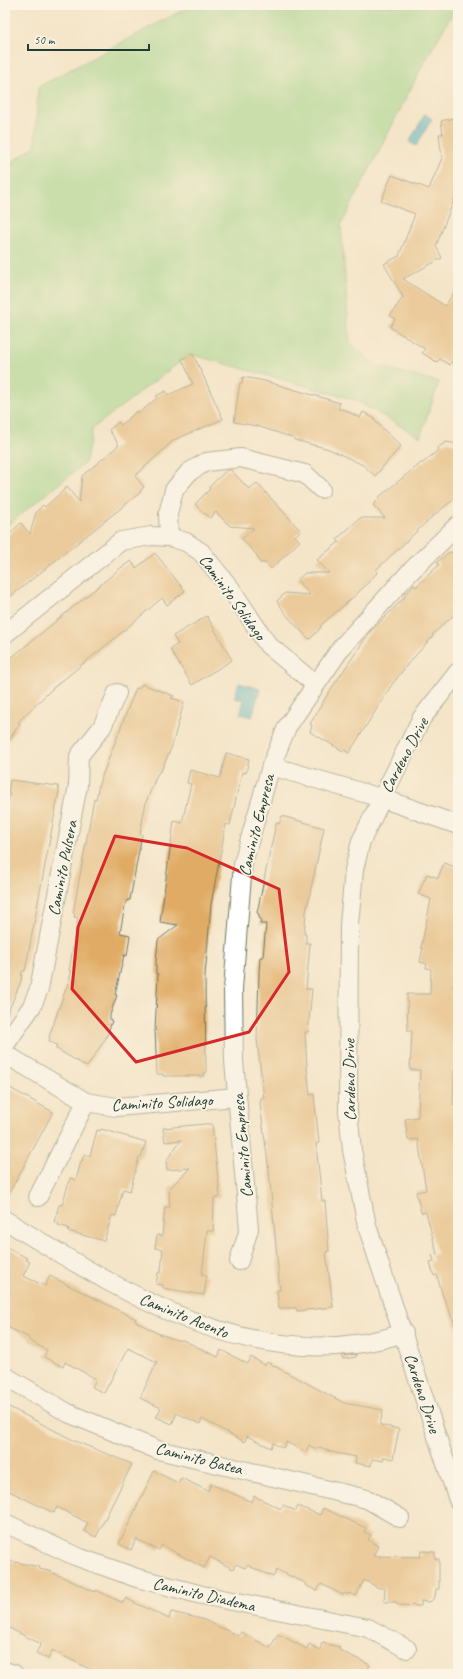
<svg xmlns="http://www.w3.org/2000/svg" width="463" height="1679" font-family="Caveat,sans-serif">
	<rect width="100%" height="100%" fill="#fcf5e5"/>
	<filter id="ink" filterUnits="userSpaceOnUse"><feTurbulence type="fractalNoise" baseFrequency=".025" numOctaves="2"/><feDisplacementMap in="SourceGraphic" scale="8" xChannelSelector="R" yChannelSelector="G"/><feConvolveMatrix kernelMatrix="1 2 1 2 8 2 1 2 1" color-interpolation-filters="sRGB"/></filter>
	<filter id="wash" filterUnits="userSpaceOnUse"><feTurbulence type="fractalNoise" baseFrequency=".012" numOctaves="4" result="noise"/><feDisplacementMap in="SourceGraphic" scale="16" xChannelSelector="R" yChannelSelector="G"/><feGaussianBlur stdDeviation="0.9" result="paint"/><feColorMatrix in="noise" values="0 0 0 0 0 0 0 0 0 0 0 0 0 0 0 0 0 1.4 0 .05"/><feComposite in="paint" operator="in"/></filter>
	<g filter="url(#wash)">
		<rect width="100%" height="100%" fill="#f4e5c9"/>
		<path fill="#98d58a" stroke="#5c895f" d="M192 5H457L423 65 341 225 350 343 377 366 439 382 420 437 355 400 190 354 93 428 85 463 5 527V167L35 146 38 87Z"/>
		<g fill="#45aec4" stroke="#32767c">
			<path d="M425 114 432 119 416 146 409 142Z"/>
			<path d="M239 683 260 689 252 717 240 714 244 700 234 698Z"/>
		</g>
		<g id="blocks">
			<g fill="#e0ac65">
				<path d="M458 117V189L436 246 442 258 403 279 445 306 458 286V364L452 361 450 365 440 359 437 362 422 353 425 349 390 327 395 319 390 316 403 297 384 264 399 256 415 214 381 201 392 175 429 189 442 158 439 134H443L441 121Z"/>
				<path d="M193 354 223 419 174 440 135 476 144 487 140 491 141 492 5 601V538L21 523 30 534 36 512 43 505 45 507 67 487 79 502 82 476 119 445 109 430 118 422 121 425 137 411 139 413 157 398 156 396 166 391 168 395 193 384 182 359Z"/>
				<path d="M243 377 265 381 340 403 338 409 345 410 360 418 363 412 375 419 374 420 401 446 375 476 363 465 329 449 294 440V438L257 426 234 422 240 383H242Z"/>
				<path d="M446 442 458 444V496L433 516 376 570 378 572 359 592 320 626 321 627 318 631 310 639 308 638 288 617 277 601 285 593 310 595 297 580 305 573H329L317 560 339 542 337 539 360 518H385L373 505 379 499V497L421 463H423L438 450 437 448Z"/>
				<path d="M227 470H231L249 489 257 483 301 531 295 536 300 541 271 569 266 563H260L256 554 242 539 254 528 230 526 216 512 210 518 206 514 203 513 195 504 210 489 209 487Z"/>
				<path d="M458 547V611L432 635 433 636 407 665 391 686 349 753 344 750 343 751 310 732 312 725 310 724 329 692 370 632 405 597 404 596 414 585 416 587 439 565 437 562 449 552 451 553Z"/>
				<path d="M155 553 185 591 167 605 162 598 114 639 53 688 18 722 20 723 5 747V663L122 567 131 561 136 568Z"/>
				<path d="M207 616 232 660 192 685 170 649 178 644 173 636Z"/>
				<path d="M142 684 174 696 171 698 184 702 172 746 161 771H160L157 775 146 802 140 833 142 834 130 900H127L125 905 120 933 130 935 127 956 124 955 115 995H117L110 1015V1020L112 1021 106 1038 87 1067 55 1048 57 1045 49 1041 50 1038 49 1037 72 971H69L78 918 74 917 75 914 73 913 94 799 96 800 99 784 136 688 138 689Z"/>
				<path d="M226 753 249 759 246 773 242 772 230 825 226 824 211 904 205 976 206 1073H204V1076H163V1074H157L155 1030 158 974H156V962L158 940 178 925 160 922 174 821 182 823 191 784 187 783 190 770 220 778Z"/>
				<path d="M10 780 58 786 59 791 25 971H22L21 981 5 1019V815L10 793H8Z"/>
				<path d="M282 816 324 828 306 912 304 934H306V943H310L306 989H312L308 1032H305L307 1069 310 1095 314 1094 319 1143 316 1144 322 1201H325L329 1251 326 1252 333 1307 297 1311 296 1308H279L277 1290H280L269 1171 260 1104 261 1098H264L257 1040 259 973 260 957H263L266 924H260L261 919 259 918V914L257 913 276 823 279 824Z"/>
				<path d="M444 863 458 868V962L453 988H458V1071H454L453 1105 458 1104V1332L442 1293 437 1275 434 1276 430 1262 434 1261 432 1255 437 1254 426 1212 421 1213 416 1192 426 1190 418 1139 408 1140 405 1119 418 1117 420 1070H410L412 1031H408L407 994H430L431 969 426 968 427 964 420 962 423 948H421L431 899 418 894 427 874 438 878Z"/>
				<path d="M10 1088 53 1112 5 1201V1097Z"/>
				<path d="M205 1124H212L220 1196 218 1198H214L213 1231H207L202 1275H207L204 1295 163 1288V1285L156 1284 158 1273 161 1272 163 1249 155 1248 157 1235 162 1236 165 1207H170L169 1189 190 1168 167 1170 166 1161 181 1140 165 1142 163 1128Z"/>
				<path d="M101 1129 146 1142 141 1157H139L130 1191 123 1189 116 1216 112 1215 104 1241 68 1231 69 1228 58 1225 59 1223 54 1222 59 1205H62L70 1178 76 1180 81 1161H82L84 1154 90 1156 97 1130 100 1131Z"/>
				<path d="M5 1246 27 1258 26 1260 30 1262 23 1276 45 1286 50 1276 136 1319 135 1321 157 1333 177 1340H183L218 1357 221 1350 248 1364 251 1357 265 1365 267 1362 344 1403 383 1410 380 1425 399 1429 393 1459 384 1457 383 1461 372 1459 371 1466 355 1463 356 1457 331 1452 320 1447 316 1449 309 1445 306 1452 286 1442 283 1448 273 1443 271 1448 247 1436 245 1442 202 1419 200 1424 177 1413 172 1424 156 1417 161 1408 140 1398 157 1362 128 1348 104 1393 92 1387 96 1379 65 1362 63 1367 44 1357 47 1350 30 1341 28 1337 5 1326Z"/>
				<path d="M356 1354V1357L343 1359 342 1356Z"/>
				<path d="M5 1405 75 1441 132 1464 96 1537 84 1531 88 1523 57 1507 54 1513 5 1489Z"/>
				<path d="M154 1471 178 1483 181 1478 208 1491 211 1484 252 1502 254 1496 281 1509 283 1505 296 1511 298 1506 320 1515 323 1508 366 1528 364 1532 371 1535 368 1540 378 1546 373 1556 420 1557 421 1551 435 1552V1559H439V1589H436L435 1597 430 1602 421 1601V1606L397 1605V1602H384L385 1588H379L364 1580 356 1596 349 1593 348 1595 345 1593 343 1595 321 1584 317 1591 305 1585 306 1583 277 1570 273 1577 247 1565 245 1568 236 1564 233 1569 210 1557 204 1568 162 1545 159 1550 136 1539 131 1550 119 1544Z"/>
				<path d="M5 1560 40 1567 39 1569 49 1571 95 1592 96 1590 123 1603 125 1598 169 1619 171 1612 202 1619 239 1636 241 1632 270 1648 278 1634 307 1649 309 1644 320 1650 322 1643 340 1647 339 1650 370 1665 365 1674H178L167 1669 164 1674H99L52 1650 48 1659 36 1653 41 1644 5 1626Z"/>
			</g>
		</g>
	</g>
	<g filter="url(#ink)">
		<use href="#blocks" fill-opacity="0" stroke="#6a7868" stroke-width="1"/>
		<g fill="none" stroke-linecap="round" stroke-linejoin="round">
			<g stroke="#6a7868" stroke-width="20">
				<g id="minor">
					<path d="M169 537 168 514 174 490 189 472 206 462 241 458 305 474 321 489"/>
					<path d="M5 634 121 541 151 536 169 537 186 542 201 552 231 589 268 645 315 684"/>
					<path d="M458 672 421 719 361 841 354 870 349 925 348 1111 352 1150 367 1226 458 1500"/>
					<path d="M271 766 381 798 458 825"/>
					<path d="M5 1045 32 1006 39 989 78 785 79 756 102 727 117 693"/>
					<path d="M5 1054 86 1102 116 1107 237 1097"/>
					<path d="M38 1197 86 1102"/>
					<path d="M5 1220C124 1293 259 1381 404 1333"/>
					<path d="M239 1261 249 1229 234 1061 233 989 243 863 271 766 287 727 341 648 408 574 458 525"/>
					<path d="M5 1376 68 1413 158 1450 367 1499 400 1518"/>
					<path d="M5 1523 75 1556 137 1578 202 1595 368 1628 407 1649"/>
					<path d="M5 1671 14 1674"/>
				</g>
			</g>
			<use href="#minor" stroke="#fff" stroke-width="18"/>
		</g>
	</g>
	<path d="M0 0H463V1679H0ZM115 836 187 848 279 889 289 972 249 1032 136 1062 72 989 78 927Z" fill="#f4e5c9" fill-opacity=".55" fill-rule="evenodd"/>
	<path fill="none" stroke="#d62828" stroke-width="3" stroke-linejoin="round" d="M115 836 187 848 279 889 289 972 249 1032 136 1062 72 989 78 927Z"/>
	<g text-anchor="middle" stroke-width="3.5" stroke-linejoin="round" paint-order="stroke">
		<g font-size="17" fill="#1f3d34" stroke="#fcf5e5">
			<text transform="translate(233 597) rotate(54)" y="6">Caminito Solidago</text>
			<text transform="translate(404 755) rotate(-62)" y="6">Cardeno Drive</text>
			<text transform="translate(256 825) rotate(-76)" y="6">Caminito Empresa</text>
			<text transform="translate(62 868) rotate(-79)" y="6">Caminito Pulsera</text>
			<text transform="translate(349 1080) rotate(-91)" y="6">Cardeno Drive</text>
			<text transform="translate(162 1102) rotate(-3)" y="6">Caminito Solidago</text>
			<text transform="translate(242 1146) rotate(-95)" y="6">Caminito Empresa</text>
			<text transform="translate(184 1315) rotate(22)" y="6">Caminito Acento</text>
			<text transform="translate(423 1393) rotate(72)" y="6">Cardeno Drive</text>
			<text transform="translate(199 1458) rotate(14)" y="6">Caminito Batea</text>
			<text transform="translate(204 1594) rotate(13)" y="6">Caminito Diadema</text>
		</g>
	</g>
	<rect width="463" height="1679" fill="none" stroke="#fcf5e5" stroke-width="20"/>
	<path d="M28 44v6h121v-6" fill="none" stroke="#1f3d34" stroke-width="2"/>
	<text x="34" y="44" font-size="12" fill="#1f3d34" stroke="#fcf5e5" stroke-width="3" paint-order="stroke">50 m</text>
</svg>
